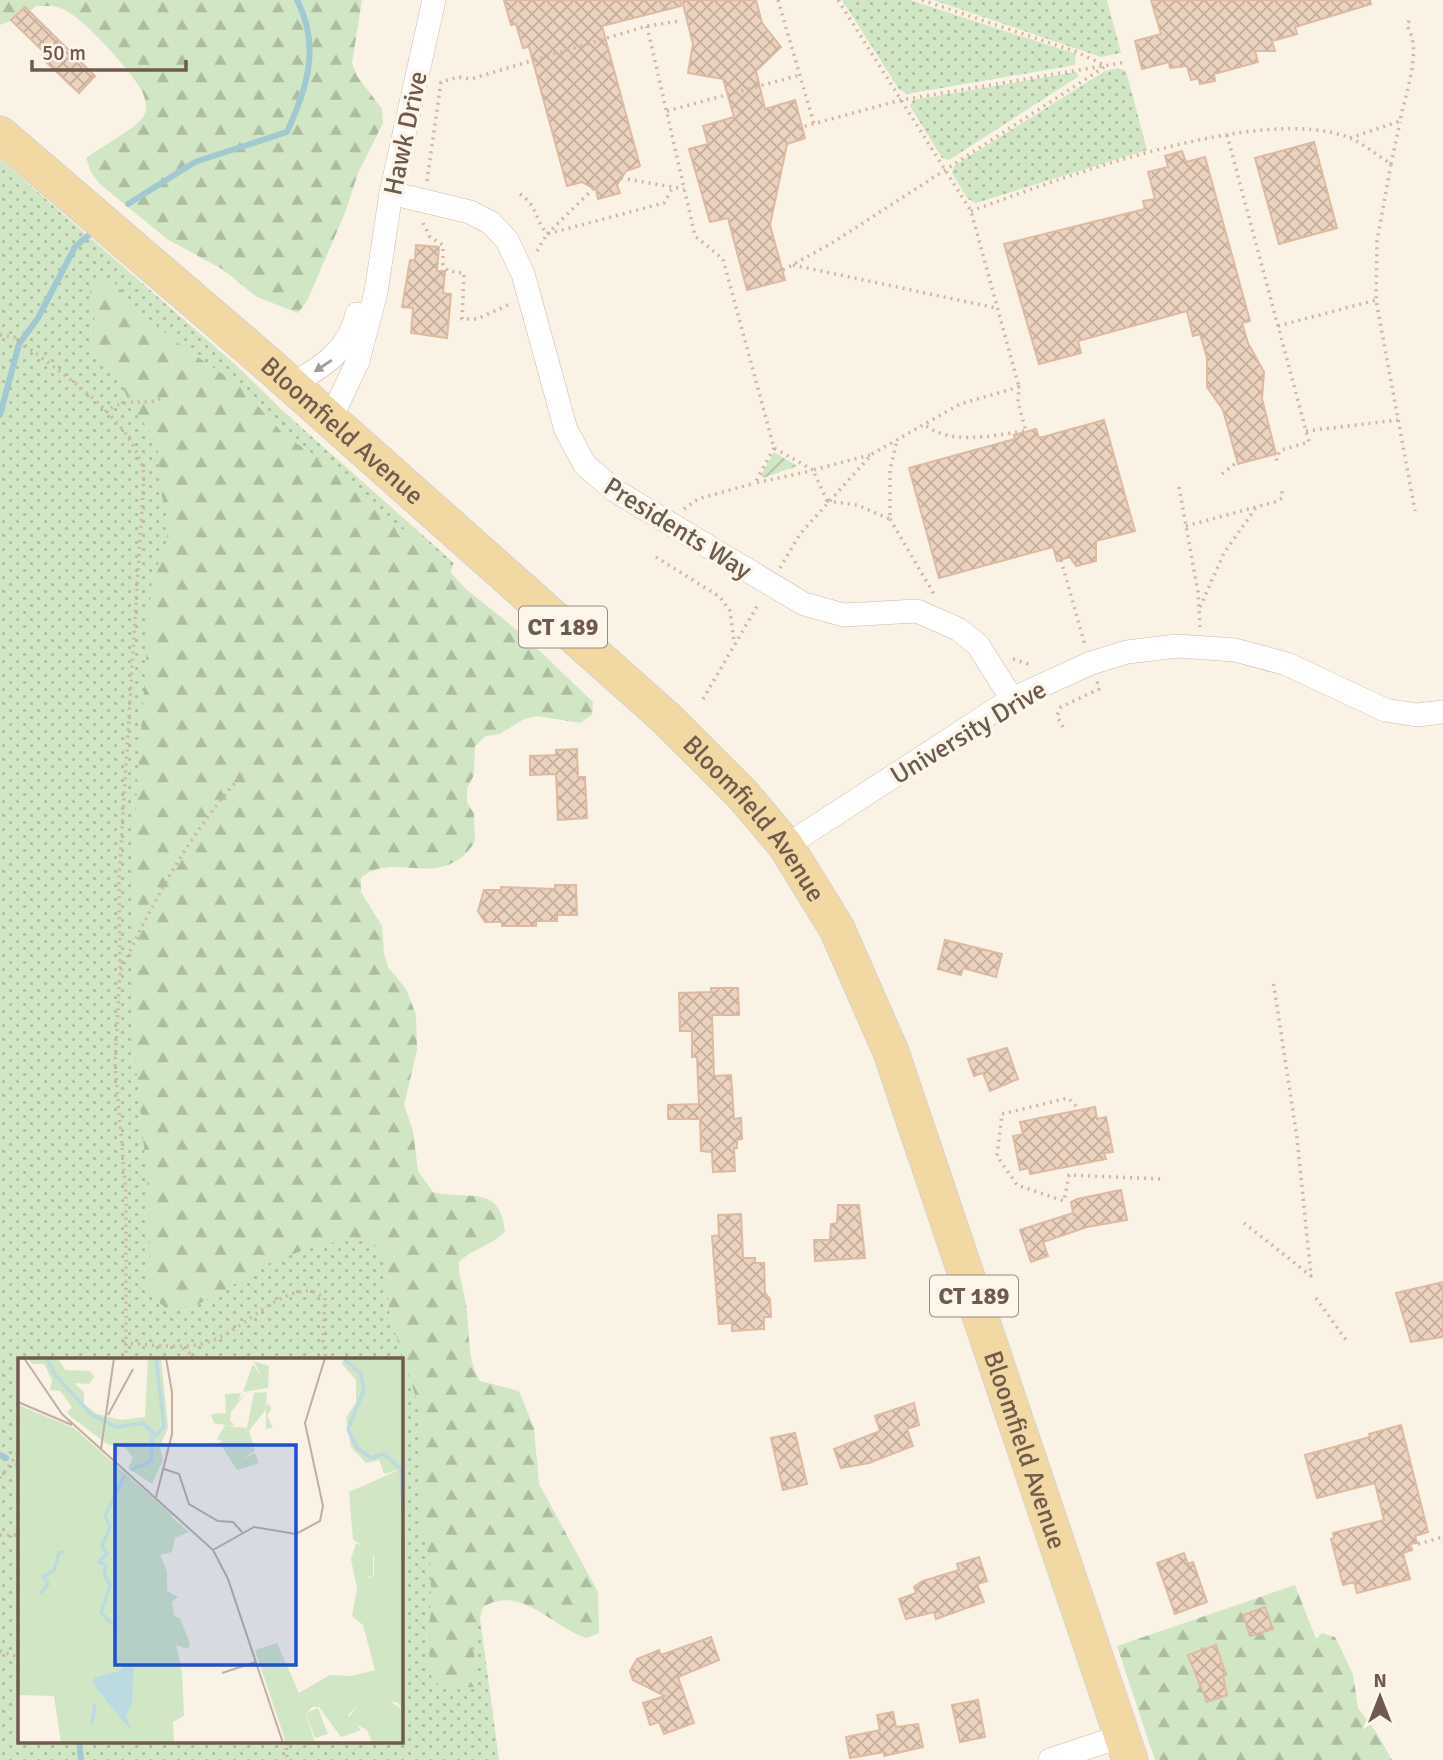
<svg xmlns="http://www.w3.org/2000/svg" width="1443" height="1760" font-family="Signika,sans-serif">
	<defs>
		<pattern id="grass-dots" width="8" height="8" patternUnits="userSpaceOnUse" patternTransform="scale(1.75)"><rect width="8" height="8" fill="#d1e6c5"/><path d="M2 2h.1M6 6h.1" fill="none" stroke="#aebda2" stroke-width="1.8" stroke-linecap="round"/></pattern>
		<pattern id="forest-firs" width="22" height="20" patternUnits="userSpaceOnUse" patternTransform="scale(1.75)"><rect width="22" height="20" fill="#d1e6c5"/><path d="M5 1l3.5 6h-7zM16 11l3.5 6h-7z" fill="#aebda2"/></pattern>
		<pattern id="garden-furrows" width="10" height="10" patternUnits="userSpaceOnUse" patternTransform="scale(1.75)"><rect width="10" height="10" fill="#d1e6c5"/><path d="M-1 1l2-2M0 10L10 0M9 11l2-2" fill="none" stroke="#aebda2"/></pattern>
		<pattern id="building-cross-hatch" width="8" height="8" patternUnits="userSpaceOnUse" patternTransform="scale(1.75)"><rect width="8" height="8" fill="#ecd3bf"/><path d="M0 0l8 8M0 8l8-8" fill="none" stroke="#c4ae9d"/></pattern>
	</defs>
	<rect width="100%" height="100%" fill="#faf2e4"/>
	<g fill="url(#grass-dots)" fill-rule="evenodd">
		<path d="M842 0H910L1076 54 1075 65 907 94 899 89Z"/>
		<path d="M933 0H1107L1121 53 1101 57Z"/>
		<path d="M1118 68 1126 71 1147 150 976 203 968 199 952 173 954 166 1105 71Z"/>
		<path d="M1076 72 1079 76 949 160 942 158 910 106 913 100Z"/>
		<path d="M0 159 236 365 283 411 454 563 392 716 357 833 365 1064 468 1528 499 1760H0ZM19 1359H401V1741H19Z"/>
	</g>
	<g fill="url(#forest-firs)">
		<path d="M0 0H362L352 63 357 76 382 109 383 123 358 173 345 213 307 301 298 313 257 297 222 269 167 239 100 184 91 172 86 158C98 149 139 126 143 117 148 109 146 100 142 91 130 70 85 19 63 9 54 5 46 6 36 6L25 15 0 25Z"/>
		<path d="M98 281H113L140 312 183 347 240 386 286 437 321 459 384 518 419 539 466 589 523 635 593 702 592 715 580 723 537 716 524 719 500 734 486 736 475 746 474 775 467 788V802L474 814 475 842C441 893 395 849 361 878V892L382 926 384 953 388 967 406 989 416 1015 417 1050 404 1105 413 1131 418 1171 433 1192C467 1201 500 1183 505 1231 492 1246 473 1248 459 1262 458 1276 463 1286 465 1300 471 1327 465 1356 480 1381L519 1391 534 1428 539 1484 598 1592 599 1633 586 1638C551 1626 520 1584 483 1607L472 1646 478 1673 476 1687 446 1688 433 1682 429 1668 431 1570 419 1514 421 1443 417 1401 390 1317 384 1261 377 1248 366 1238 317 1245 254 1269 244 1279 195 1306 166 1308 155 1299 148 1287 150 1246 148 1188 132 1026 133 844 152 577 164 552 169 525 162 497 157 441 131 406 119 379 92 347 95 320 89 293Z"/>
		<path d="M1295 1585 1316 1639 1322 1633 1335 1637 1353 1674 1358 1708 1378 1735 1392 1760H1155L1117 1646Z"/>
	</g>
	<path fill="url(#garden-furrows)" d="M774 452 797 466 763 478 761 475Z"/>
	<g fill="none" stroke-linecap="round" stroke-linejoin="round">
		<g stroke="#a2c8d2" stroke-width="6">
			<path d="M128 204 195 162 287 132C307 88 321 46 297 0"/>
			<path d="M0 415 19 344 38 318 75 247 90 234"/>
			<path d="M0 1455 6 1458"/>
			<path d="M18 1465H19"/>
			<path d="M79 1741 81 1760"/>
		</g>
	</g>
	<g fill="url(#building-cross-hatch)" stroke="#ddbaa1" stroke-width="2">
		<path d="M504 0H680L681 6 602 26 640 166 626 171 617 185 620 193 598 199 596 190 582 182 567 186 529 47 523 48 516 24 511 25Z"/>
		<path d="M682 0H756L762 23 781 47 756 71 765 109 795 100 805 138 787 144 770 225 785 280 747 290 728 218 710 222 689 149 708 144 703 126 734 117 723 79 688 73 693 44Z"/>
		<path d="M1151 0H1370L1371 4 1295 27 1297 34 1272 41 1275 51H1255L1258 62 1214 74 1215 81 1200 84 1198 78 1191 80 1187 66 1170 68 1169 62 1142 69 1135 41 1161 34Z"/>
		<path d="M25 7 95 76 79 93 44 60 48 56 11 20Z"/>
		<path d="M1314 142 1337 228 1279 244 1255 158Z"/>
		<path d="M1182 151 1186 162 1205 157 1250 321 1242 323 1248 343 1264 372 1262 399 1276 454 1238 464 1223 410 1207 387V358L1200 334 1193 336 1187 311 1078 341 1081 353 1039 364 1004 244 1145 209 1143 201 1155 199 1148 172 1168 167 1165 156Z"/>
		<path d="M416 245 439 247 437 271H445L443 293 451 294 447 338 411 333 413 308 402 307 410 260H415Z"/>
		<path d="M1104 420 1135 531 1096 541V561L1076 566 1070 557 1057 561 1053 547 939 578 909 468 1015 439 1014 435 1036 429 1039 438Z"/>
		<path d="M577 749 578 777H585L587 818 558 820 556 774 530 775V756L556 755V750Z"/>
		<path d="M555 885H576L577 915H557V921H536V926H502V922H485L478 911 484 890H501V887L555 889Z"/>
		<path d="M945 940 1002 954 996 977 963 968 961 975 938 969Z"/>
		<path d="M711 988H738L739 1015H712L714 1076 731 1075 734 1119 741 1118 742 1139 737 1140V1148H734L735 1171 713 1172 712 1152 701 1151 700 1119H668V1105L699 1104 697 1057H692V1031H680L679 993 711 992Z"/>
		<path d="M1007 1048 1018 1079 990 1091 983 1073 974 1076 968 1059Z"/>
		<path d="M1095 1107 1097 1119 1106 1117 1113 1152 1104 1153 1106 1159 1030 1174 1029 1168 1020 1170 1013 1136 1023 1134 1020 1122Z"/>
		<path d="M1121 1190 1127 1220 1087 1227 1043 1242 1048 1256 1031 1262 1020 1230 1073 1213 1071 1202 1077 1199Z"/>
		<path d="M838 1205H859L865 1258 815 1261 814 1240H830L831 1224 837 1223Z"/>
		<path d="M741 1214 743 1258H755V1263H764L765 1293 770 1299 771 1317H764V1329L732 1331V1323L719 1324 712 1236 719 1235 718 1215Z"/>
		<path d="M1443 1282V1337L1411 1342 1396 1293Z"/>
		<path d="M914 1403 919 1425 907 1429 913 1446 869 1463 841 1468 834 1449 880 1431 875 1416Z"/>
		<path d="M1401 1425 1428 1532 1415 1536 1417 1543 1410 1544 1412 1550 1403 1553 1410 1579 1357 1593 1354 1582 1343 1585 1331 1539 1334 1538 1333 1533 1384 1520 1375 1483 1317 1498 1305 1455 1370 1437 1369 1434Z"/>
		<path d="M795 1433 807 1484 783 1490 771 1438Z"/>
		<path d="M1184 1553 1188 1564 1193 1562 1207 1602 1175 1614 1157 1563Z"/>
		<path d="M979 1557 987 1581 977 1584 984 1602 936 1619 934 1612 906 1619 899 1599 916 1593 914 1587 923 1581 959 1570 957 1564Z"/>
		<path d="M1265 1607 1273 1629 1250 1636 1243 1615Z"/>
		<path d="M711 1637 719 1660 678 1677 694 1723 664 1734 659 1722 650 1725 643 1703 665 1696 633 1680 630 1671 637 1659 659 1650 661 1655Z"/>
		<path d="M1216 1645 1226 1675 1223 1676 1227 1695 1207 1702 1188 1655Z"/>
		<path d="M978 1700 985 1737 960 1742 952 1705Z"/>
		<path d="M893 1712 896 1727 918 1724 923 1747 884 1756V1752L850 1758 846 1737 880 1730 877 1715Z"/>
	</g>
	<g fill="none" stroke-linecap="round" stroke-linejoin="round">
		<g stroke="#cabaac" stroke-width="24">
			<g id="minor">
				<path d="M391 193 470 212 491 223 507 240 523 274 566 430 585 465 614 490 804 604 844 615 917 611 958 629 978 645 1012 699"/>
				<path d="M291 385C322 367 349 351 357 314"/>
				<path d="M330 420 358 361 376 292 391 193 434 0"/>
				<path d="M786 846 1012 699 1091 663 1127 652 1177 646 1235 650 1287 664 1385 710 1417 715 1443 712"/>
				<path d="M1050 1760 1122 1736"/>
			</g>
		</g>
		<g stroke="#d7d1cd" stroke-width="37">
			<g id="primary">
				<path id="s1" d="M0 134 270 366 666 718 743 795 786 846 837 929 891 1052 1130 1760"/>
			</g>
		</g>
		<g stroke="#d1b6a2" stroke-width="3.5" stroke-dasharray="2 5" stroke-linecap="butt">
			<path d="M778 0 814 124"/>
			<path d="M838 0 971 211 1019 387"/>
			<path d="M922 0 1077 52 1104 65"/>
			<path d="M647 26 695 236 723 259 774 448 813 470"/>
			<path d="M667 111 800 75"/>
			<path d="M798 128 901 100 1127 62"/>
			<path d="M1227 135 1309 442 1281 450 1276 458 1278 465"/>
			<path d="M1350 138 1400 121C1405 93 1423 51 1407 26L1410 18"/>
			<path d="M1391 164 1400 122"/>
			<path d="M621 178 684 189"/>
			<path d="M427 181 441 82 458 77 471 79 647 26 680 21"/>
			<path d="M520 194C537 205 535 219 547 234L593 189"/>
			<path d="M971 211C1059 179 1262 102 1350 138 1364 144 1378 156 1391 164L1377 241 1376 300 1415 511"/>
			<path d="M423 223 430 237 443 245V265L448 271 464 273 462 319H477L510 304"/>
			<path d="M537 251 547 234 664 203 673 187"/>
			<path d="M793 265 996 308"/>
			<path d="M783 270 832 243 1106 66"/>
			<path d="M1278 326 1376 300"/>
			<path d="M0 335 14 337C57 371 135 418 144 475L119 879 120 972 115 1065 126 1194V1359"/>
			<path d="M105 412C127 395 142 407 163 398"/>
			<path d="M1306 431 1398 420"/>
			<path d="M774 448 755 483 811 471"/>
			<path d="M1222 474 1237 462"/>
			<path d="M1179 487 1198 592 1200 627"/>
			<path d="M827 501 857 505 890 519V470L897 441"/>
			<path d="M827 501 813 470 870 455"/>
			<path d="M684 509 698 499 755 483"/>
			<path d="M890 519 935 596"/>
			<path d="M1186 526 1278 501 1282 498V489"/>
			<path d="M656 557 720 597 730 611 734 642"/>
			<path d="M1061 560 1085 645"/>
			<path d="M780 568 800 534 872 454 960 404 1019 387 1018 402 1026 431C993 435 953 446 925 425"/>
			<path d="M1200 607 1224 553 1257 506"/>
			<path d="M1013 659 1032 665"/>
			<path d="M703 699 759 603"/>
			<path d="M1063 727 1057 716 1061 707 1099 689 1097 681"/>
			<path d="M121 970C154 900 190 832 243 774"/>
			<path d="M1076 1106 1068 1098 1002 1114 997 1156 1017 1185 1064 1201 1069 1175 1161 1179"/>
			<path d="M1244 1223 1311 1276 1297 1138 1273 980"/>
			<path d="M1316 1298 1346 1340"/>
			<path d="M124 1343C154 1344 182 1351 211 1341 244 1330 275 1289 312 1291L325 1298 323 1341 326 1359"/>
			<path d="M183 1348 197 1359"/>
			<path d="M0 1478 19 1452"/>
			<path d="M0 1535H19"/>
			<path d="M1418 1544 1443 1537"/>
			<path d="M0 1651 19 1657"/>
			<path d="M286 1741 287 1760"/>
		</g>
		<use href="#minor" stroke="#fff" stroke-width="23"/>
		<use href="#primary" stroke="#f2d8a3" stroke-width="35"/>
	</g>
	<defs><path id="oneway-solid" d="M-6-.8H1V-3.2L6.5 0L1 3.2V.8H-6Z" transform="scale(1.75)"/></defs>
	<use fill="#a99c94" href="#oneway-solid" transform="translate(323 366) rotate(146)"/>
	<g text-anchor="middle" stroke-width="7" stroke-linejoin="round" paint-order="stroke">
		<g fill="#fdf6ea" stroke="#9a897c" stroke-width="2">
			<rect x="519" y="606.5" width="88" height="41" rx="5"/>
			<rect x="930" y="1275.5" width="88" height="41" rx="5"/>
		</g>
		<g font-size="24" font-weight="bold" fill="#705a4d">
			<text x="563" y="635">CT 189</text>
			<text x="974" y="1304">CT 189</text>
		</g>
		<g font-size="26" fill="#705a4d" stroke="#fdf6ea">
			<text transform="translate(405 133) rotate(-78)" y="9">Hawk Drive</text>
			<text dy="9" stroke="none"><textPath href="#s1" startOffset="453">Bloomfield Avenue</textPath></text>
			<text transform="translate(678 528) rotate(32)" y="9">Presidents Way</text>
			<text transform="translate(968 732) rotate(-31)" y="9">University Drive</text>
			<text dy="9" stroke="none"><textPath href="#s1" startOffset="1020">Bloomfield Avenue</textPath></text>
			<text dy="9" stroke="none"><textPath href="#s1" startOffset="1713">Bloomfield Avenue</textPath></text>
		</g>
	</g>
	<g transform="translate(18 1358)">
		<rect width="385" height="385" fill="#faf2e4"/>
		<path d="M236 3 251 8 250 30 225 34 235 6 244 20ZM249 34 248 48 251 45 253 51 249 58 255 70 248 71V51L231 73 237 93 224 101 237 95 241 105 219 112 201 84H206L199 81 207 67 196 65 193 56 208 55 207 36 223 35 220 43 228 35 213 54 212 63 217 67 209 68 229 70 236 35ZM0 47 56 70 154 157 142 191 143 220 164 313 166 358 155 364 156 385H43L36 338 0 337ZM385 97V110L366 116 361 101Z" fill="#d1e6c5"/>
		<path d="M10 0H40L47 12 72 13 76 19 71 26 56 25 66 34V46L79 56 104 62 127 59 130 0H143L150 70 142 88 145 102 134 126 110 110 115 100 107 89 89 86 52 58 49 54 54 49 42 33 32 32 34 22 26 6H14ZM327 0H385V97L348 105 333 89 328 60 338 44V22L324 6ZM385 110V352L380 345 365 341 340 347 330 357 343 372 323 379 301 349H294L288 356 297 385H268L237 292 259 285 281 335 312 317 334 318 357 312 345 267 334 258 339 231 333 201 335 195 352 221 356 218V197L335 181 331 134ZM111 122 171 174 157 180 154 194 142 197 149 213V233L160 239 154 244 156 258 162 260 172 286 170 291 158 287 157 297 151 295 144 243 116 247 118 152 109 130Z" fill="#d1e6c5"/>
		<path d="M338 185 355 194V220L346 216 335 195Z" fill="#d1e6c5"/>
		<path d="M300 350 310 376 297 380 288 355Z" fill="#d1e6c5"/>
		<path d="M368 340 385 352V385H354L349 372 329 362 340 347Z" fill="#d1e6c5"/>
		<path d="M105 308 116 309 114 344 108 358 114 374 75 326 76 320 102 313Z" fill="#bbdae1"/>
		<path fill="none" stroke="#bbdae1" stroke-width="3.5" d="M29 0 37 17 73 56 98 69 125 65 138 78 146 68 138 0M325 0 343 16 346 32 330 71 339 90 353 100 366 96 383 111 385 155M113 112 133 103 134 78M385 180V202M22 236 30 226 26 218 36 212 41 195 47 194M98 269 83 255 92 227 86 217 88 207 81 204 89 196 84 188 92 169 87 158 107 117M74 367 77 346"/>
		<path fill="none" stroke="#bfb0a3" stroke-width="2" d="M6 0 44 56 195 192 210 221 265 385M0 44 54 67M90 57 115 11M83 91 96 0M146 111 161 116 171 146 200 163 215 164 224 174M138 139 154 76V34L148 0M195 192 236 169 278 176 302 163 305 148 287 65 307 0M204 315 238 304"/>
		<path fill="#1d4ed8" fill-opacity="0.15" stroke="#1d4ed8" stroke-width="3.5" d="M97 87H278V307H97Z"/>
		<rect width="385" height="385" fill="none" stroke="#705a4d" stroke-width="3.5"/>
	</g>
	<g transform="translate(1380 1697)" stroke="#fdf6ea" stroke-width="5" paint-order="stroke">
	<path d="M0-5L12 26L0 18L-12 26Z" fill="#705a4d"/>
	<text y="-10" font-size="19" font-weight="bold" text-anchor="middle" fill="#705a4d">N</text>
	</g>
	<path d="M32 60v10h154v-10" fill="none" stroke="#705a4d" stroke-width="3.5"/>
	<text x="42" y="60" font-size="21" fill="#705a4d" stroke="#fdf6ea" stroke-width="5" paint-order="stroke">50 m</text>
</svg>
